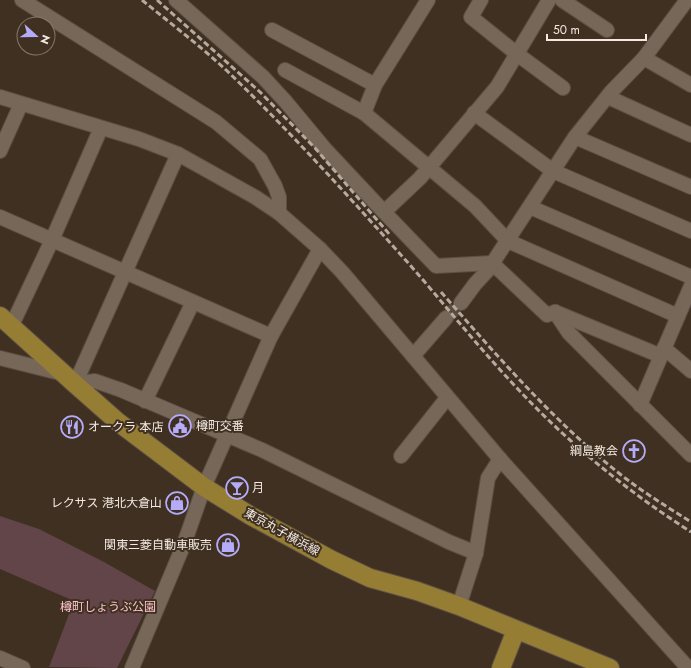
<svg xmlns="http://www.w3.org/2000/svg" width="691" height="668" font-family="Jost,'Noto Sans JP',sans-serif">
	<rect width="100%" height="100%" fill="#3f3022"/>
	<path fill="#624549" d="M0 516 39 529 104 562 155 591 117 668 49 667 74 601 0 569Z"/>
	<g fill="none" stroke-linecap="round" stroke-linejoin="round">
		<path stroke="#5a4c3f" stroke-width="14" stroke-dasharray="14 7" stroke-linecap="butt" d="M446 318 461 303"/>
		<g stroke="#5b4e43" stroke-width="16">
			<g id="minor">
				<path d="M22 0 216 122 260 159 275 186 279 197V213"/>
				<path d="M176 0 263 77 286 102 325 149 384 212 420 178 497 87 549 0"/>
				<path d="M481 0 471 17 517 54 563 88"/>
				<path d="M562 0 607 30"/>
				<path d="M272 30 375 85"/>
				<path d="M644 58 691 85"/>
				<path d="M285 70 364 113 475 206 508 241 678 316"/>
				<path d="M0 97 139 139 178 154 255 197 279 213 320 249 342 272 500 459 688 668"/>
				<path d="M608 97 691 135"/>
				<path d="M364 113 375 85 428 0"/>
				<path d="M474 113 553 171 691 231"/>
				<path d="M575 137 691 187"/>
				<path d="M0 151 21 104"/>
				<path d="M530 207 691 277"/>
				<path d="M384 212 436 266 492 263 547 315 555 312 569 333 691 455"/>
				<path d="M0 217 271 336"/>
				<path d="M461 303 475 284 488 270 575 137 611 92 644 58 687 0"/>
				<path d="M555 312 661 356"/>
				<path d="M11 327 52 240 101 128"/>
				<path d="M664 348 691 371"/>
				<path d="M413 356 446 318"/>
				<path d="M0 358 64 374"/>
				<path d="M75 384 95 381 121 390 262 450 449 542 476 553"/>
				<path d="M75 384 178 154"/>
				<path d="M145 401 193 302"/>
				<path d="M640 405 691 286"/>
				<path d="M401 456 447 398"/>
				<path d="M459 606 476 553 488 478 500 459"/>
				<path d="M0 658 23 668"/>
				<path d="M132 668 184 544 204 487 271 336 320 249"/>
			</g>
		</g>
		<g stroke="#5b4e43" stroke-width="20">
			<g id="major">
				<path d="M0 316 75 384 118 422 204 487 251 516 332 560 370 578 417 591 459 606 610 668"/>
				<path d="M501 668 516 630"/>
			</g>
		</g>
		<use href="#minor" stroke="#776758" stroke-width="14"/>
		<use href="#major" stroke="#957d34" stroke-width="18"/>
		<g stroke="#b6aaa0" stroke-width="3" stroke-dasharray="6 3" stroke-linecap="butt">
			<path d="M142 0C170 23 199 45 225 69 290 131 350 198 410 265 446 306 479 348 516 387 568 443 627 491 691 532"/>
			<path d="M157 0 260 92 315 148 390 235"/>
			<path d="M441 292C499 358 556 424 625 478 646 494 669 508 691 522"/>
		</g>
	</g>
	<defs>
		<g id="civic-ring" transform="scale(1.15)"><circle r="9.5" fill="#3f3022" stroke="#b4acf9" stroke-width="1.5"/><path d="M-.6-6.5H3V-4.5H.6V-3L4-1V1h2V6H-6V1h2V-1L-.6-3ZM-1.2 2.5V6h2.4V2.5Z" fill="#b4acf9"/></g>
		<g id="restaurant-ring" transform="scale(1.15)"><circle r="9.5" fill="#3f3022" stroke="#b4acf9" stroke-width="1.5"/><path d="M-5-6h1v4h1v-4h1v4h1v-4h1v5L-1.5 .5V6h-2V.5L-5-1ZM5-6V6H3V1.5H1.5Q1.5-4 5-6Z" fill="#b4acf9"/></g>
		<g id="church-ring" transform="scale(1.15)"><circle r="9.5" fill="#3f3022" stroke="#b4acf9" stroke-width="1.5"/><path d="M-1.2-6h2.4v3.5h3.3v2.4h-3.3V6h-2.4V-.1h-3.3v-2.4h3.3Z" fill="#b4acf9"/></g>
		<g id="bar-ring" transform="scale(1.15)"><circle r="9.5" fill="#3f3022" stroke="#b4acf9" stroke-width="1.5"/><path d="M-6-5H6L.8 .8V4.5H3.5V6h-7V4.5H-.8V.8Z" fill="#b4acf9"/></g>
		<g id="shop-ring" transform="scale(1.15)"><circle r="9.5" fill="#3f3022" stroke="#b4acf9" stroke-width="1.5"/><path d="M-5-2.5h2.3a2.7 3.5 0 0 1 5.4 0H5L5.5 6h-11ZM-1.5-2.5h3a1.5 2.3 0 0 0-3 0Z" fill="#b4acf9"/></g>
	</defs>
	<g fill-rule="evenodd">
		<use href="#civic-ring" x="180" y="426"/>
		<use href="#restaurant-ring" x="72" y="427"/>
		<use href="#church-ring" x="634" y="451"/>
		<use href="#bar-ring" x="237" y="488"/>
		<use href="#shop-ring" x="177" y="503"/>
		<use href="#shop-ring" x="228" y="545"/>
	</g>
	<g text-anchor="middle" stroke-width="4" stroke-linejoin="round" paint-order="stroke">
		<g font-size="12" fill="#f3e9e1" stroke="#3f3022" text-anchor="start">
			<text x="196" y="430">樽町交番</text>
			<text x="88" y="431">オークラ 本店</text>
			<text x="618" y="455" text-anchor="end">綱島教会</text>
			<text x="252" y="492">月</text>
			<text x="162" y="507" text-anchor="end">レクサス 港北大倉山</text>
			<text x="212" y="549" text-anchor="end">関東三菱自動車販売</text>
		</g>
		<g font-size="12" fill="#f3e9e1" stroke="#3f3022">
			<text transform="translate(282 532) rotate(29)" y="4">東京丸子横浜線</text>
		</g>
		<g font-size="12" fill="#fec3ca" stroke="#3f3022">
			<text x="108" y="611">樽町しょうぶ公園</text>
		</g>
	</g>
	<g transform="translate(36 36) rotate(111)"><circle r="19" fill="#3f3022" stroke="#877a6e"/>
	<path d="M0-3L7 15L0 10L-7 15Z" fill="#b4acf9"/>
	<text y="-6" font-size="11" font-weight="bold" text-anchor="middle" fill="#f3e9e1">N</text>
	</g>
	<path d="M547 34v6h99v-6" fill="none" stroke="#f3e9e1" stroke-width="2"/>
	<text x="553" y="34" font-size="12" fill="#f3e9e1" stroke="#3f3022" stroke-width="3" paint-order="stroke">50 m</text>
</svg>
